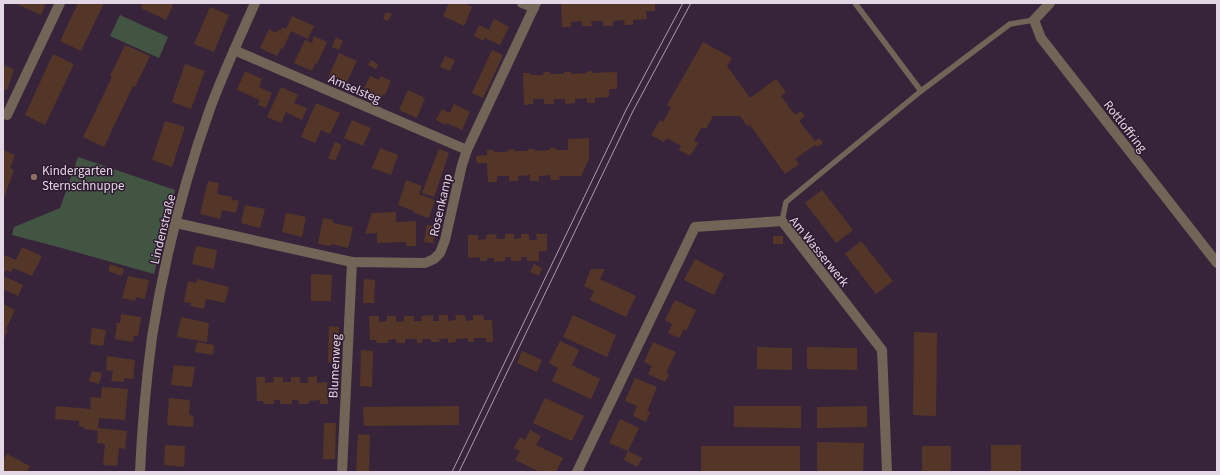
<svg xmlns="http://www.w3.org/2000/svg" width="1220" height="475" font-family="'Source Sans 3',sans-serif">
	<rect width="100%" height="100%" fill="#38243a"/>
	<g fill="#425542">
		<path d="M120 15 168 37 159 58 110 36Z"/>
		<path d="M78 157 175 190 154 274 58 247 12 235 14 227 60 208Z"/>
	</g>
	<g fill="#533628">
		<path d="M15 3H46L41 15Z"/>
		<path d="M78 3H104L81 51 60 41Z"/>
		<path d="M143 3H174L166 20 141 8Z"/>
		<path d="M449 3H464L472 7 464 26 443 16Z"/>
		<path d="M561 3H655V11H646L647 19 633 20V25H625L624 20 613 21V26H603V21H591L592 26H582V21L571 22V27H562Z"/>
		<path d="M210 7 229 15 214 52 194 44Z"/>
		<path d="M386 12 392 14 388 21 383 19Z"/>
		<path d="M292 16 314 26 308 39 291 31 283 49 281 48 277 56 260 48 269 29 276 33 278 30 281 31 282 27 286 29Z"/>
		<path d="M494 19 509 27 500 45 485 38 484 41 474 36 479 25 489 30Z"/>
		<path d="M314 36 327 42 317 64 315 63 312 71 294 63 305 40 312 43Z"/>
		<path d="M336 37 343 41 339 50 332 47Z"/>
		<path d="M703 42 732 58 727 66 750 98 776 79 786 92 781 96 795 115 801 111 805 116 799 121 815 141 819 138 823 143 817 147 815 145 795 159 799 164 785 174 750 125 747 126 740 116H713L706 129 702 127 694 141 698 143 690 156 679 150 681 146 667 138 664 142 651 135 660 120 663 122 671 108 667 105Z"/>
		<path d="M125 45 150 56 135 87 133 86 104 147 83 137 112 77 110 76Z"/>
		<path d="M492 50 503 55 483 98 472 93Z"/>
		<path d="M339 53 357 61 345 86 328 78Z"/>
		<path d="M53 54 74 64 45 125 25 115Z"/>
		<path d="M445 56 455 60 450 71 440 67Z"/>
		<path d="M371 60 378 64 376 69 368 65Z"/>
		<path d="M185 64 205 71 191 109 172 102Z"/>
		<path d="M3 65 14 69 7 90 3 89Z"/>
		<path d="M245 71 262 79 259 87 272 93 266 108 258 105 260 100 237 90Z"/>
		<path d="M592 71V73L617 72V89H609V97L595 98V103H587V98L575 99V103L565 104V99H554V104H544V99H533V104L524 105 523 73H530V75H544L543 72H550V74H564V72H571V74L586 73V72Z"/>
		<path d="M370 76 379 80 380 76 391 81 385 95 383 94 381 101 362 93Z"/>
		<path d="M281 87 298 95 294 103 307 108 302 120 286 112 281 123 267 117Z"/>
		<path d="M408 90 425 98 417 118 399 110Z"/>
		<path d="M316 103 340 113 330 134 321 130 315 143 301 137Z"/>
		<path d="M454 104 470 112 462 130 447 123 446 125 436 120 442 109 450 113Z"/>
		<path d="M352 120 371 128 363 146 344 138Z"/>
		<path d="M165 121 185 127 172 167 152 160Z"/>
		<path d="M589 138V159L581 176H559L560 180H551L550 175 539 176V181H530V175L518 176V181H509V176H497V182H488L487 163H477L476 156 487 155V150H494V152H508L507 150 514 149V151H528V149H535V151L550 150V148H556V150H568V139Z"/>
		<path d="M335 142 342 145 335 161 328 158Z"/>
		<path d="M380 148 398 155 391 175 372 168Z"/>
		<path d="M439 149 449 153 434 197 422 193Z"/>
		<path d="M3 150 15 155 10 168 14 170 3 200Z"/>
		<path d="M406 180 422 186 419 194 435 200 429 218 414 213V211L398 205Z"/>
		<path d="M208 181 219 183 217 194 232 197 231 199 239 201 236 213 222 210 220 219 200 214Z"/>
		<path d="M822 190 853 230 836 243 805 203Z"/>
		<path d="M245 205 265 209 260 228 241 223Z"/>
		<path d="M396 212V222L416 221V246H406V242L377 243V233L365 234 372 213Z"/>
		<path d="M286 213 306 217 302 237 282 232Z"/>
		<path d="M323 218 333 220V223L353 227 348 248 331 244V246L318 244Z"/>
		<path d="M427 225 436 226 433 243 424 242Z"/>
		<path d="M496 234 497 239H505V234H514V239L521 238V234H529V240H537L536 234H547V251H539V261H527V257H521V261H511V257H505V261L494 262V258H487V261H480V257L468 258V235H478V240L486 239V235Z"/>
		<rect x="773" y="236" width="10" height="8"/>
		<path d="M861 241 893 281 876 294 845 254Z"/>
		<path d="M196 246 217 250 214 269 192 264Z"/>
		<path d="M22 247 42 256 32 276 13 268 11 272 6 270 3 276 23 285 18 296 3 289V260L5 255 16 260Z"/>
		<path d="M695 259 724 274 714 295 684 280Z"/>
		<path d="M110 264 124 269 122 276 108 271Z"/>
		<path d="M534 264 542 268 539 276 530 272Z"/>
		<path d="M591 269H605L600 279 636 296 626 317 590 300 594 291 584 286Z"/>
		<path d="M311 274 332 275 331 301H311Z"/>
		<path d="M128 276 149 280 145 299 136 297 135 301 122 298Z"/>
		<path d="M197 279 229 287 225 303 206 299 204 309 190 306 191 303 184 302 188 281 196 283Z"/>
		<path d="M364 279 375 280 374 303H363Z"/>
		<path d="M675 300 696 310 686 331 684 329 679 338 668 333 672 324 665 320Z"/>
		<path d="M3 304 15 310 6 329 8 330 3 341Z"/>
		<path d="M121 314 141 317 138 336H134L133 342 115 339 117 323H120Z"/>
		<path d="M433 315V321H439V315H448V321L456 320 455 315H465L466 321 473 320V315H483L484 320H492L493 342H486V338H474V342H468V338L456 339V342L448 343V338L439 339 440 342H431V339H422V343H417V339H405V343H396V339L388 340V343H377L376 340H370L369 316H379V322L387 321V316H396V322L404 321V316H414V321H422L421 316Z"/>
		<path d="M573 315 616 335 607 357 563 337Z"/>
		<path d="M181 317 209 323 207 342 177 337Z"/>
		<path d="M329 326 339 327 338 363 328 362Z"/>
		<path d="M92 328 106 330 103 346 90 344Z"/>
		<path d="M914 332 937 333 936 416 913 415Z"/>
		<path d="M560 341 579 350 572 365 600 379 591 399 552 381 558 368 549 363Z"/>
		<path d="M197 342 214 345 213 355 195 352Z"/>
		<path d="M653 342 676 352 666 373 669 374 665 382 648 374 652 366 644 362Z"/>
		<path d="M757 347 792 348V370L757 369Z"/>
		<path d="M807 347 857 348V370L807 369Z"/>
		<path d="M361 350 373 351 372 387 360 386Z"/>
		<path d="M522 351 542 360 537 372 517 363Z"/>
		<path d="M107 356 135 360 133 379 124 378V382L111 381 113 371 106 370Z"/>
		<path d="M174 365 195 367 192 387 171 385Z"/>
		<path d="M92 371 102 373 99 384 89 381Z"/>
		<path d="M317 376V383L327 382 328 404H320V400L309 401V404H299L298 400H292V404H280V400H274V404H264L263 401H257L256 377H265V383L274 382 273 377H283V382H291V377H300V383H308V377Z"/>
		<path d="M635 378 657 387 647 411 650 412 646 422 633 416 637 406 625 401Z"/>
		<path d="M102 387 128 389 125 420 99 418 98 428 127 431 125 449 119 448 117 466 103 465 105 444 97 443 98 431 84 429V427L79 426V421L55 419 56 406 90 409 91 397 101 398Z"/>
		<path d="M169 398 190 400 189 415 194 416 193 427 167 425Z"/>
		<path d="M545 398 584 416 572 441 533 423Z"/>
		<path d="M459 406V425L364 426 363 407Z"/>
		<path d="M734 406H801V428L734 427Z"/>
		<path d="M867 406V427L817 428V407Z"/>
		<path d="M620 419 639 428 628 451 642 458 637 467 624 460 628 451 609 443Z"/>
		<path d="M324 423H336L335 459H323Z"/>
		<path d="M530 430 541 436 536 445 563 458 556 472H540L515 460 520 451 514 448 520 437 525 440Z"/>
		<path d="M358 434 370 435 369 472H356Z"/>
		<path d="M817 442 864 443 863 472H817Z"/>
		<path d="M165 445 185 446 184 467 164 465Z"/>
		<rect x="991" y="445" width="30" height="27"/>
		<rect x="701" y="446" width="99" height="26"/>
		<rect x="922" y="446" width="29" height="26"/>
		<path d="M7 454 30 466 27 472H3V462Z"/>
	</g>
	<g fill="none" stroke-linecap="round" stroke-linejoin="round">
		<g stroke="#716557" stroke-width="5.5">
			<path d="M855 3 921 91"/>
			<path d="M782 221 786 202 921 91 1010 24 1034 20"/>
			<path d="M166 227 175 228"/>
		</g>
		<g stroke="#716557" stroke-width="10">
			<path d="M522 3 534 8"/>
			<path d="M1050 3 1034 20 1041 38 1217 263"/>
			<path d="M234 50 467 150"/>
			<path d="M7 115 60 3"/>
			<path d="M176 223 352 262 425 263 434 259 440 253 445 240 462 165 467 150 536 3"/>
			<path d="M140 472C142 427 146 382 152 337 164 261 185 178 211 106 224 71 240 37 255 3"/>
			<path d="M342 472 352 262"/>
			<path d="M577 472 695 227 782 221 882 350 887 472"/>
		</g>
		<g stroke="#ac9cad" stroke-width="1">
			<path d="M452 472 626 110 683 3"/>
			<path d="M459 472 633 111 691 3"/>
		</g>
	</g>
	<circle fill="#8d6e63" stroke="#2e1a30" stroke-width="1.5" cx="34" cy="177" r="4"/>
	<g text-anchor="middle" stroke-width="3" stroke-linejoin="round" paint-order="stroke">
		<g font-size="13" fill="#e4d7e5" stroke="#2e1a30">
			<text transform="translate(355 88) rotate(23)" y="5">Amselsteg</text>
			<text transform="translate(1126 126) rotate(52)" y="5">Rottloffring</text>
			<text transform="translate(440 205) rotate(-77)" y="5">Rosenkamp</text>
			<text transform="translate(162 229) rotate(-76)" y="5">Lindenstraße</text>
			<text transform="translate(820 251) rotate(51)" y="5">Am Wasserwerk</text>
			<text transform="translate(334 366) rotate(-87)" y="5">Blumenweg</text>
		</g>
		<g font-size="13" fill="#e4d7e5" stroke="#2e1a30" text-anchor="start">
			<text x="42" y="175">Kindergarten<tspan x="42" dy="15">Sternschnuppe</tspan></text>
		</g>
	</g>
	<rect width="1220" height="475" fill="none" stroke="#e4d7e5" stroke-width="8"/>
</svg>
